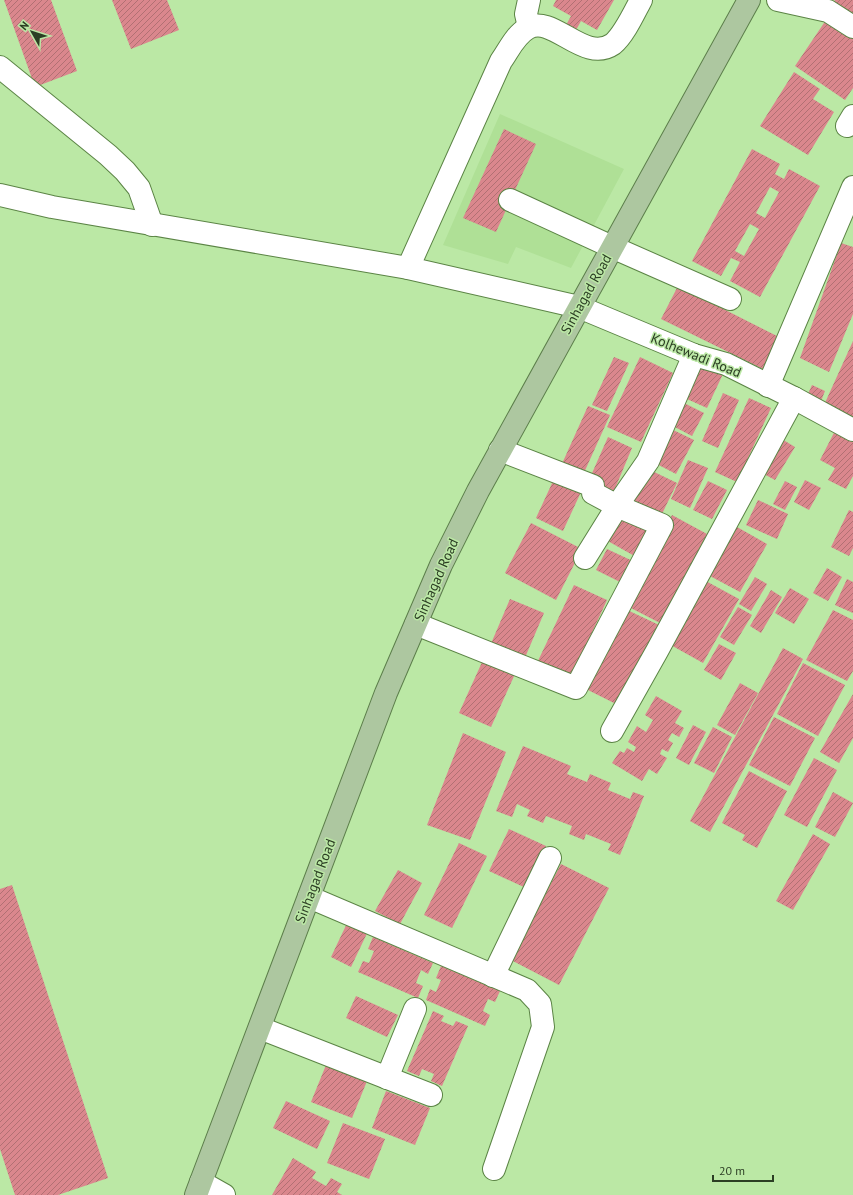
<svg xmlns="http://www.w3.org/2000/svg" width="853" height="1195" font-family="'PT Sans',sans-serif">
	<defs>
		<pattern id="building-hatch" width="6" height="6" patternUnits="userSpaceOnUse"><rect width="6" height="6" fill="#da878d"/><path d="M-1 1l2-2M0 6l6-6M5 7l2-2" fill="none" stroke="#b17073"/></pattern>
	</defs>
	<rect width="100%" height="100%" fill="#bbe8a5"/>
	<path fill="#afe096" d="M500 114 624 169 571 268 516 247 508 264 443 245Z"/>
	<g fill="url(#building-hatch)" fill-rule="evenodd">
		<path d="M4 0H51L77 71 35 87Z"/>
		<path d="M112 0H167L179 30 131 49Z"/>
		<path d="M556 0H614L597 30 581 21 575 32 565 27 571 16 553 6Z"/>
		<path d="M835 0H853V21L831 6Z"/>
		<path d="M826 20 853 38V88L845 100 795 66Z"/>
		<path d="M794 72 820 89 813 99 834 112 808 155 760 126Z"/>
		<path d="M504 129 536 144 496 232 463 218Z"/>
		<path d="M752 149 780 164 775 174 784 179 789 169 820 186 760 297 730 281 740 262 731 258 721 276 692 261ZM770 187 779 192 765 218 756 213ZM750 224 759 229 744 256 735 251Z"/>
		<path d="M841 243 853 247V314L829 372 800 358Z"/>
		<path d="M678 286 777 336 765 370 661 319Z"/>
		<path d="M853 341V418L824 405Z"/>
		<path d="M614 357 629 363 607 411 592 405Z"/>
		<path d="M640 357 673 373 641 442 607 427Z"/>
		<path d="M694 360 723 374 707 408 678 395Z"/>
		<path d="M812 385 825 391 821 401 808 394Z"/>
		<path d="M723 393 739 400 718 448 702 441Z"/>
		<path d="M749 398 771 408 737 482 715 472Z"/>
		<path d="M682 402 704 413 692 436 671 425Z"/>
		<path d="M588 406 610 415 583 475 561 466Z"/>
		<path d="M838 425 853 432V476L846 489 828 480 835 468 820 460Z"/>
		<path d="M671 429 694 440 676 474 653 462Z"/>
		<path d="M608 437 632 448 614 491 589 480Z"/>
		<path d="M780 438 795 447 775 480 760 472Z"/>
		<path d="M688 460 708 468 690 508 671 499Z"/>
		<path d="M646 468 677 483 660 518 629 502Z"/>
		<path d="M554 479 581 492 563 531 536 518Z"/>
		<path d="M805 480 821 488 809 510 794 502Z"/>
		<path d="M708 481 727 490 712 519 693 510Z"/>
		<path d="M785 481 797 487 785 510 773 504Z"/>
		<path d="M758 500 788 514 777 539 746 525Z"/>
		<path d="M849 510 853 512V548L849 556 831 547Z"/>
		<path d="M621 512 654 531 638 558 606 540Z"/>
		<path d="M672 515 707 534 660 623 625 605Z"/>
		<path d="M531 523 582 549 556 600 505 573Z"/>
		<path d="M737 527 767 544 740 592 710 576Z"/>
		<path d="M607 549 637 563 626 585 596 570Z"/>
		<path d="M827 568 842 577 828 601 813 593Z"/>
		<path d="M755 577 767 584 751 611 739 604Z"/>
		<path d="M847 579 853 582V613L835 605Z"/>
		<path d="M704 580 739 599 703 663 669 644Z"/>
		<path d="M574 585 607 600 571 678 537 663Z"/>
		<path d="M790 588 809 599 794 624 775 613Z"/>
		<path d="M771 590 782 597 761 633 750 626Z"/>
		<path d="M510 599 544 613 524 660 490 646Z"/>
		<path d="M738 607 752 615 734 645 720 637Z"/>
		<path d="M623 608 659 625 620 706 584 688Z"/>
		<path d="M833 610 853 620V671L847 681 806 660Z"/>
		<path d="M719 644 736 653 721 680 704 670Z"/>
		<path d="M783 648 803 659 710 832 690 821Z"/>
		<path d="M483 660 515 674 491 727 459 713Z"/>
		<path d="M803 663 845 685 818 736 777 714Z"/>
		<path d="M740 683 758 693 735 735 717 725Z"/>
		<path d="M853 694V738L839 763 820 752Z"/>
		<path d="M656 696 682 711 675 723 684 728 679 737 672 733 668 740 673 743 668 752 662 749 660 754 667 758 657 774 649 769 642 781 612 763 620 751 624 753 627 748 634 752 636 747 628 742 637 726 646 732 653 720 645 715Z"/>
		<path d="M774 717 815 738 790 786 749 765Z"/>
		<path d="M693 725 706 732 689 765 676 758Z"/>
		<path d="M713 727 732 737 714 773 694 763Z"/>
		<path d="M463 733 506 752 470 840 427 825Z"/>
		<path d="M523 746 571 766 567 774 587 782 590 774 611 783 608 790 630 799 633 792 644 796 620 855 608 850 611 844 586 834 584 840 569 834 572 826 546 816 543 823 527 816 530 810 517 804 512 817 496 811Z"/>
		<path d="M814 758 837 770 807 827 784 815Z"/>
		<path d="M749 771 787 791 757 848 742 840 745 835 722 823Z"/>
		<path d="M833 792 853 803 835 837 815 827Z"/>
		<path d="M509 829 546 846 526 888 489 871Z"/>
		<path d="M813 834 830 844 793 910 776 901Z"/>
		<path d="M459 843 487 856 452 928 424 915Z"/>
		<path d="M561 864 609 888 559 985 511 960Z"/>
		<path d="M398 870 422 883 400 924 375 911Z"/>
		<path d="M12 885 108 1178 58 1195H15L0 1149V889Z"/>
		<path d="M350 917 370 927 351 967 331 957Z"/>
		<path d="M373 937 433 963 428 974 421 970 416 983 423 986 418 998 358 972 363 961 369 963 374 951 368 949Z"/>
		<path d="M441 966 500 991 495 1002 488 999 483 1011 490 1015 485 1026 426 1000 430 989 436 992 441 980 436 978Z"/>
		<path d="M356 996 398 1015 387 1037 346 1018Z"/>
		<path d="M433 1011 444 1016 441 1021 453 1026 456 1021 468 1026 442 1086 431 1081 434 1074 422 1069 419 1076 407 1071Z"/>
		<path d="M326 1065 367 1081 352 1118 311 1102Z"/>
		<path d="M386 1091 430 1108 415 1145 372 1128Z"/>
		<path d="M286 1101 330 1121 317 1149 273 1128Z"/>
		<path d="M343 1123 385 1139 369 1179 327 1163Z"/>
		<path d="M293 1158 316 1172 312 1178 326 1186 331 1178 342 1184 337 1192 342 1195H272Z"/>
	</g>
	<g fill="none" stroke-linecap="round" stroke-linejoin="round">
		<g stroke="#5b8445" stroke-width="24">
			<g id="minor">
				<path d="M778 0 828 11 853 27"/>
				<path d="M529 27 526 14 529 0"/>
				<path d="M0 67 108 155 125 171 139 188 152 225"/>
				<path d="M847 126 853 116"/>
				<path d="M0 195 52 207 408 268 579 307 694 355 726 364 794 398 853 430"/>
				<path d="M510 200 612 247 730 299"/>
				<path d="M408 268 501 61C509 50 515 35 528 28 553 14 584 64 613 44 624 35 634 13 641 0"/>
				<path d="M768 386 853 187"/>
				<path d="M585 558 623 497 648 461 694 355"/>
				<path d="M416 624 576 688 662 525 617 506 593 493V486L500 450"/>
				<path d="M612 731 657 651 794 398"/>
				<path d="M309 897 527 990 540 1004 543 1027 494 1169"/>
				<path d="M493 976 550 858"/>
				<path d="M260 1028 431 1095"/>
				<path d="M387 1078 415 1009"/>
				<path d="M201 1182 224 1195"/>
			</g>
		</g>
		<g stroke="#5c7e4b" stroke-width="24">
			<path id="major" d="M196 1195 386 693 441 565 478 491 749 0"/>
		</g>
		<use href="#minor" stroke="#fff" stroke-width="22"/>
		<use href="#major" stroke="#adc7a0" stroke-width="22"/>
	</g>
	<g text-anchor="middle" stroke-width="3" stroke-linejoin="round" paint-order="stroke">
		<g font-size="14" fill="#2c3e24" stroke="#bbe8a5">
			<text transform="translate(586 294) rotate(-61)" y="5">Sinhagad Road</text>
			<text transform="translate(696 355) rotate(22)" y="5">Kolhewadi Road</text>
			<text transform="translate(436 580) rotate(-66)" y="5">Sinhagad Road</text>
			<text transform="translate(315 881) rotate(-69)" y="5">Sinhagad Road</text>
		</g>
	</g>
	<g transform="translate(32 32) rotate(309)" stroke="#bbe8a5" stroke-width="3" paint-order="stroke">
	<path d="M0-3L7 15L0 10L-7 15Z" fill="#2c3e24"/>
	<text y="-6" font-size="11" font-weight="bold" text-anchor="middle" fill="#2c3e24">N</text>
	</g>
	<path d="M713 1175v6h60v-6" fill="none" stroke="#2c3e24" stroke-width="2"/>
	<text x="719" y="1175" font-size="12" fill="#2c3e24" stroke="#bbe8a5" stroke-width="3" paint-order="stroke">20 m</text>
</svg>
